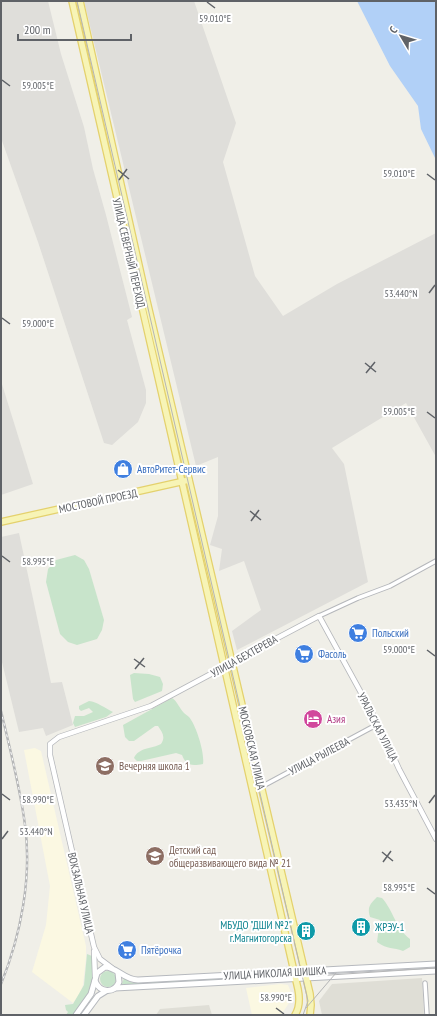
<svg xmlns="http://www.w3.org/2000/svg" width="437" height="1016" font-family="'PT Sans Narrow',sans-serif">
	<rect width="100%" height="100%" fill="#f0efe8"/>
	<g fill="#fbf8e2">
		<path d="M35 748 41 751 86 946V958L83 985 80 994 73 1003 32 972 46 925 50 886 24 750Z"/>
		<path d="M281 984 288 985 293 997 281 1015H252L246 988Z"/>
	</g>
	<g fill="#dfdeda">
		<path d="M1 1H48L61 54 84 127 93 169 106 215 132 317 127 320 146 390V403L138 422 112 445 104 443 38 242 1 138Z"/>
		<path d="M84 1H194L236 123 223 162 255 276 283 316 337 284 436 233V457L406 403 332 448 344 464 368 582 237 650 232 631 261 610 244 561 219 571 222 549 210 545 218 516V457L196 466Z"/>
		<path d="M1 381 33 484 1 495Z"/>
		<path d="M19 533 51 683 62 682 73 725 46 736 43 728 19 732 1 658V537Z"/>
	</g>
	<g fill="#dfded6">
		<path d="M422 978 424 1015H322L319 1001 332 984Z"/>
		<path d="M209 1005 212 1015H156L160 1009Z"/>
	</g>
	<g fill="#c8e4cb">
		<path d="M75 555 84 560 89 569 104 620 102 630 97 639 77 645 68 642 60 634 46 582 48 569 56 560Z"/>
		<path d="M134 673 149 674 160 677 163 684 162 691 135 702 133 699 130 675Z"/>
		<path d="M172 698C178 702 179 708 184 713 185 714 187 715 189 717 196 725 205 753 203 764 192 766 186 766 182 755L176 753 141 761H137L134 758C139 747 152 749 161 744 166 737 162 732 158 726H155L134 741H129L125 737 123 725Z"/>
		<path d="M89 701C97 702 105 708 113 712L106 717 75 727 73 723 75 716H84L93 712 89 708 81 711 79 709V706Z"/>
		<path d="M377 897 382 898C393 910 396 929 410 939V947L403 951C393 947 388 950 377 942L380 920 370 917C367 907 370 904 377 897Z"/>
		<path d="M87 954 92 956C95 987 92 990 74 1015H66L68 1012 66 1010 65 1005 73 1004 84 985Z"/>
		<circle cx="108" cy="979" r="8"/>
		<path d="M234 977V980L121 987 124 978 130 982 135 983Z"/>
	</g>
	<path fill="#b1d0f7" d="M357 1H436V160L421 129 418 106 390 66Z"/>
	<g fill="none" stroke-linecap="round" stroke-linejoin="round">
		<g stroke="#b5b7bb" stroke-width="5.5">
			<g id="minor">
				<path d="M319 616 358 598 390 586 436 561"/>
				<path d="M261 787 378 724"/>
				<path d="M425 983 427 1015"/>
			</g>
		</g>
		<g stroke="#b5b7bb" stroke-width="6">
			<g id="tertiary">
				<path d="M232 662 319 616 382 731 399 769 436 839"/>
				<path d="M94 951 95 977"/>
				<path d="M112 968 100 959 94 947 50 755V744L59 737 151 706 224 667"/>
			</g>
		</g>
		<g stroke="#b6b9be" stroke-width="7">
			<g id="secondary">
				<path d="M95 981C100 993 114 994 119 982L118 973"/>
				<path d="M115 988 436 971"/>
				<path d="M76 1015 91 994 97 973 105 967C117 967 124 980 138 980L436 964"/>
				<path d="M84 1015 98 996 106 991"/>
			</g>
		</g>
		<g stroke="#e4d16d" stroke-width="8">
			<g id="primary">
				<path d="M72 1 298 989C300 999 300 1007 295 1015"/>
				<path d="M80 1 147 301 310 994 311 1005 310 1015"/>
				<path d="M1 522 189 480"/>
			</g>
		</g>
		<use href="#minor" stroke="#fff" stroke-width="3.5"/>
		<use href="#tertiary" stroke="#fff" stroke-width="4.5"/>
		<use href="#secondary" stroke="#fff" stroke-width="5"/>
		<use href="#primary" stroke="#f7f4b6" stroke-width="5.5"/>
		<g stroke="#b5b6b7" stroke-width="1">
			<path d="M77 1 308 1001 303 1015"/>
			<path d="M299 967 307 974 315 976 436 968"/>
			<path d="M306 1008 336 973"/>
		</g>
		<g stroke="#b5b6b7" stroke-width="2.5">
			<path id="rail" d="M1 711C10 749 20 787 25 825 32 877 21 935 1 984"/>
		</g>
		<use href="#rail" stroke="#fff" stroke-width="1" stroke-dasharray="3" stroke-linecap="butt"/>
	</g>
	<path fill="none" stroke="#5f6267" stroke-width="1.5" d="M207 2 215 8M2 80 10 86M118 170 129 179M427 174 435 180M119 180 127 169M429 293 435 285M2 318 10 324M365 363 376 372M366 373 375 362M427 412 435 418M250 511 261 520M251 521 259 510M2 556 10 562M427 650 435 656M134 659 145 667M135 669 144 658M2 794 10 800M429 803 435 795M2 839 8 831M382 852 393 861M383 862 391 851M427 888 435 894M276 1008 284 1014"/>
	<defs>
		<g id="shop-disc" transform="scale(1)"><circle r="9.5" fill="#3f7fe0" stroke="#fff"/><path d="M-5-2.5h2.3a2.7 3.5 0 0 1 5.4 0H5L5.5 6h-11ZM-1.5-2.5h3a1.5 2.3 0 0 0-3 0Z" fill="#fff"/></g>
		<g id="supermarket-disc" transform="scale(1)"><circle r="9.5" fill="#3f7fe0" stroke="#fff"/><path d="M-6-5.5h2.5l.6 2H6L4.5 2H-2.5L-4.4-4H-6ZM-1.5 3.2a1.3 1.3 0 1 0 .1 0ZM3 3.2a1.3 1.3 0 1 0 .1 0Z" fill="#fff"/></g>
		<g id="hotel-disc" transform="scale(1)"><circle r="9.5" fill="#d1479c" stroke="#fff"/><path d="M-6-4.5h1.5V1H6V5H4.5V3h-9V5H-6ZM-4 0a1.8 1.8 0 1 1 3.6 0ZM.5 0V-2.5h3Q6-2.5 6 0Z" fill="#fff"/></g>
		<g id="school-disc" transform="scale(1)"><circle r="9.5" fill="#8d6e63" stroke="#fff"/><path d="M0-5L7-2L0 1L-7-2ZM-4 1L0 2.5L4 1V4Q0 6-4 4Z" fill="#fff"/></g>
		<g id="building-disc" transform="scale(1)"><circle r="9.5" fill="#0f9aa8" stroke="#fff"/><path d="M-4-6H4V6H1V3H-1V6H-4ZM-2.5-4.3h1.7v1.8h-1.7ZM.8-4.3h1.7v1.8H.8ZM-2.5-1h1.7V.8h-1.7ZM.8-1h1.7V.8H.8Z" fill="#fff"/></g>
	</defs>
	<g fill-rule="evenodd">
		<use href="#shop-disc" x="123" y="469"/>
		<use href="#supermarket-disc" x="358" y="633"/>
		<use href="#supermarket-disc" x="304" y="654"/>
		<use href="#hotel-disc" x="313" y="719"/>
		<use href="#school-disc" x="105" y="766"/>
		<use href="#school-disc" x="155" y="856"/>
		<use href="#building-disc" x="361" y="927"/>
		<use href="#building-disc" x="306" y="931"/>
		<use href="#supermarket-disc" x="127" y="950"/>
	</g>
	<g text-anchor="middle" stroke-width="4" stroke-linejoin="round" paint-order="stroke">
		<g font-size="11" fill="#5f6267" stroke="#fff">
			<text transform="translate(129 253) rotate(77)" y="4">УЛИЦА СЕВЕРНЫЙ ПЕРЕХОД</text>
			<text transform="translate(98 501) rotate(-12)" y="4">МОСТОВОЙ ПРОЕЗД</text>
			<text transform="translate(244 656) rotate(-29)" y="4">УЛИЦА БЕХТЕРЕВА</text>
			<text transform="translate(378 727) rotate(63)" y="4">УРАЛЬСКАЯ УЛИЦА</text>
			<text transform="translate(252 748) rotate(77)" y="4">МОСКОВСКАЯ УЛИЦА</text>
			<text transform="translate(319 756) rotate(-28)" y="4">УЛИЦА РЫЛЕЕВА</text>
			<text transform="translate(81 893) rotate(77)" y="4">ВОКЗАЛЬНАЯ УЛИЦА</text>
			<text transform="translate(275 973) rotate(-3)" y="4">УЛИЦА НИКОЛАЯ ШИШКА</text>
		</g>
		<g font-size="11" fill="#366cbe" stroke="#fff" text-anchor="start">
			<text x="137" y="473">АвтоРитет-Сервис</text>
			<text x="372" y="637">Польский</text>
			<text x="318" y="658">Фасоль</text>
			<text x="141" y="954">Пятёрочка</text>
		</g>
		<g font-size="11" fill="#b23c85" stroke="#fff" text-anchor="start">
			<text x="327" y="723">Азия</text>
		</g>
		<g font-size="11" fill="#785e54" stroke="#fff" text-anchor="start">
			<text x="119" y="770">Вечерняя школа 1</text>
			<text x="169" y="854">Детский сад<tspan x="169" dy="13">общеразвивающего вида № 21</tspan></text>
		</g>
		<g font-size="11" fill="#0d838f" stroke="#fff" text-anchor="end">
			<text x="292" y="929">МБУДО "ДШИ №2"<tspan x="292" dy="13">г.Магнитогорска</tspan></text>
			<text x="375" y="931" text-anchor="start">ЖРЭУ-1</text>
		</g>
	</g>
	<g font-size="10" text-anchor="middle" fill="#5f6267" stroke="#fff" stroke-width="4" stroke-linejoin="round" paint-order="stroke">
		<text x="215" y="22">59.010°E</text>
		<text x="38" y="89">59.005°E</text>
		<text x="399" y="177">59.010°E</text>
		<text x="401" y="297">53.440°N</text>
		<text x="38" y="327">59.000°E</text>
		<text x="399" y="415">59.005°E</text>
		<text x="38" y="565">58.995°E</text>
		<text x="399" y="653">59.000°E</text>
		<text x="38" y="803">58.990°E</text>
		<text x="401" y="807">53.435°N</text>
		<text x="36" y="835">53.440°N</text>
		<text x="399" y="891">58.995°E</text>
		<text x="276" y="1001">58.990°E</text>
	</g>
	<rect width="437" height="1016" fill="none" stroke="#5f6267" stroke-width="4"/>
	<g transform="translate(401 36) rotate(308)" stroke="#ffffff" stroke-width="3" paint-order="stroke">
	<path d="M0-3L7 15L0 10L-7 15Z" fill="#5f6267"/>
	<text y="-6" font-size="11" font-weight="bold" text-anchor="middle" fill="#5f6267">С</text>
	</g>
	<path d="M18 34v6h113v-6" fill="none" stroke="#5f6267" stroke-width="2"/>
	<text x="24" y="34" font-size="12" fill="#5f6267" stroke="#ffffff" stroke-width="3" paint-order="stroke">200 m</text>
</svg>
